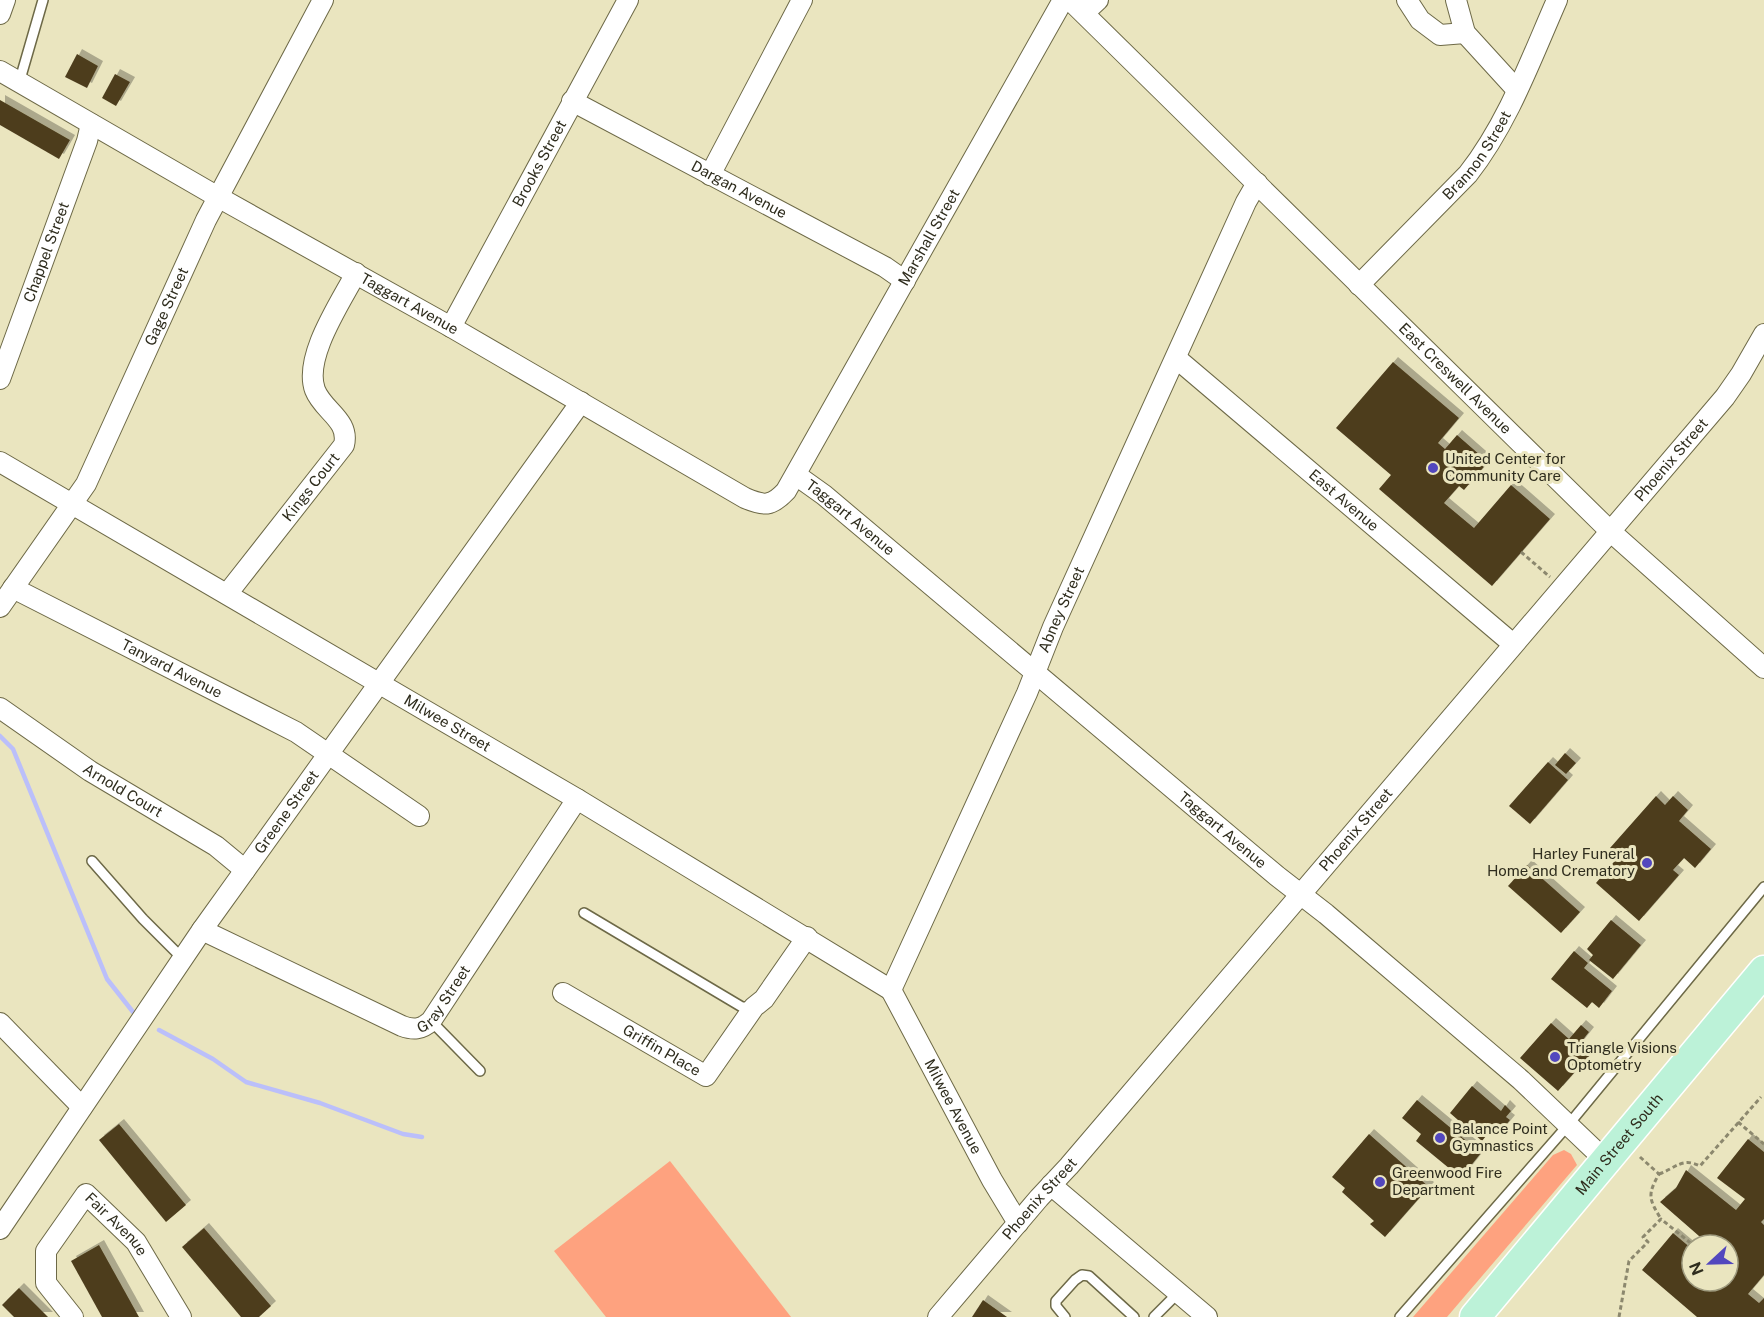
<svg xmlns="http://www.w3.org/2000/svg" width="1764" height="1317" font-family="'Public Sans',sans-serif">
	<defs>
		<filter id="shadow"><feDropShadow dx="5" dy="-5" stdDeviation="0" flood-color="#0004"/></filter>
	</defs>
	<rect width="100%" height="100%" fill="#eae5bf"/>
	<g fill="#fea27f">
		<path d="M1564 1150 1571 1154 1577 1165 1447 1317H1413L1553 1155Z"/>
		<path d="M670 1161 791 1317H606L554 1251Z"/>
	</g>
	<g fill="none" stroke-linecap="round" stroke-linejoin="round">
		<g stroke="#bbbffa" stroke-width="4.5">
			<path d="M0 736 13 749 107 979 133 1012"/>
			<path d="M159 1030 213 1059 246 1082 320 1103 403 1134 422 1137"/>
		</g>
	</g>
	<g fill="#4d3d1f" filter="url(#shadow)">
		<path d="M77 54 98 66 87 88 65 77Z"/>
		<path d="M115 74 130 82 116 106 102 98Z"/>
		<path d="M0 100 70 140 59 159 0 125Z"/>
		<path d="M1393 362 1459 418 1438 443 1445 449 1457 435 1488 462 1464 490 1459 486 1444 503 1474 528 1511 485 1550 519 1492 586 1379 489 1391 475 1336 428Z"/>
		<path d="M1565 753 1576 763 1566 774 1555 765Z"/>
		<path d="M1548 762 1568 780 1530 824 1509 806Z"/>
		<path d="M1656 796 1665 805 1673 796 1688 810 1679 821 1711 849 1695 868 1684 858 1673 870 1679 875 1639 921 1596 883 1619 856 1610 848Z"/>
		<path d="M1527 865 1580 912 1561 933 1508 886Z"/>
		<path d="M1611 920 1641 945 1613 979 1589 960 1593 955 1587 949Z"/>
		<path d="M1574 951 1588 963 1584 968 1612 991 1599 1008 1592 1002 1587 1008 1551 979Z"/>
		<path d="M1551 1023 1569 1039 1581 1025 1589 1032 1578 1046 1589 1056 1558 1091 1520 1058Z"/>
		<path d="M1472 1086 1501 1111 1505 1105 1511 1111 1506 1117 1510 1120 1496 1137 1490 1131 1482 1141 1450 1113Z"/>
		<path d="M1417 1100 1481 1153 1461 1178 1416 1141 1421 1134 1402 1118Z"/>
		<path d="M119 1124 186 1205 166 1222 99 1140Z"/>
		<path d="M1369 1134 1429 1187 1385 1237 1370 1224 1374 1221 1342 1192 1345 1188 1332 1177Z"/>
		<path d="M1748 1139 1764 1152V1219L1761 1222 1764 1225V1275L1748 1294 1759 1303 1764 1298V1317H1697L1642 1270 1673 1233 1692 1249V1281H1728V1245H1706L1707 1243 1660 1202 1676 1188 1686 1170 1736 1210 1745 1199 1717 1178Z"/>
		<path d="M204 1228 271 1306 259 1317H241L182 1247Z"/>
		<path d="M99 1245 139 1317H102L71 1261Z"/>
		<path d="M19 1288 48 1317H14L2 1305Z"/>
		<path d="M983 1300 1007 1317H972Z"/>
	</g>
	<g fill="none" stroke-linecap="round" stroke-linejoin="round">
		<g stroke="#6d6947" stroke-width="12">
			<g id="lane">
				<path d="M19 83 43 0"/>
				<path d="M92 861 143 919 182 958"/>
				<path d="M584 913 742 1007H752"/>
				<path d="M431 1021 480 1071"/>
				<path d="M1065 1317 1056 1306V1301L1075 1280 1082 1275 1089 1276 1134 1317"/>
				<path d="M1154 1317 1178 1293"/>
				<path d="M1400 1317 1569 1124 1764 887"/>
			</g>
		</g>
		<g stroke="#6d6947" stroke-width="22">
			<g id="street">
				<path id="s1" d="M1070 0 1610 531 1764 668"/>
				<path d="M1407 0 1420 20 1440 35 1465 33"/>
				<path d="M1456 0 1465 33 1517 90"/>
				<path d="M1084 13 1098 0"/>
				<path d="M0 14 5 0"/>
				<path id="s2" d="M0 71 218 197 451 327 745 498C764 506 771 507 786 491L1063 0"/>
				<path id="s3" d="M572 101 885 267 905 281"/>
				<path d="M710 175 802 0"/>
				<path id="s4" d="M1359 285 1468 174C1508 123 1531 59 1557 0"/>
				<path id="s5" d="M451 327 628 0"/>
				<path id="s6" d="M1176 358 1513 644"/>
				<path id="s7" d="M0 379 87 141 91 124"/>
				<path id="s8" d="M0 462 577 799 891 990"/>
				<path id="s9" d="M796 475 824 495 1277 876 1326 914 1521 1080 1606 1161"/>
				<path id="s10" d="M13 588 296 732 419 816"/>
				<path id="s11" d="M227 594 344 445C350 420 323 411 315 390 303 357 341 302 356 273"/>
				<path id="s12" d="M0 607 86 484 206 220 323 0"/>
				<path id="s13" d="M0 708 90 771 216 846 245 870"/>
				<path id="s14" d="M202 930 402 1026C413 1030 421 1030 431 1021L577 799"/>
				<path id="s15" d="M891 990 1027 693 1053 627 1246 202 1257 183"/>
				<path id="s16" d="M891 990 992 1180 1018 1223"/>
				<path id="s17" d="M563 993 706 1076 754 1007 764 999 807 937"/>
				<path d="M0 1023 82 1107"/>
				<path d="M1051 1185 1207 1317"/>
				<path id="s18" d="M0 1229 202 930 581 402"/>
				<path id="s19" d="M73 1317 46 1283V1251L86 1194 136 1242 181 1317"/>
				<path id="s20" d="M938 1317 1039 1198 1069 1166 1725 397 1741 374 1764 334"/>
			</g>
		</g>
		<g stroke="#fff" stroke-width="33">
			<g id="primary">
				<path id="s21" d="M1475 1317 1764 971"/>
			</g>
		</g>
		<g stroke="#8c886e" stroke-width="3" stroke-dasharray="4.5 3" stroke-linecap="butt">
			<path d="M1521 552 1550 577"/>
			<path d="M1738 1122 1764 1144"/>
			<path d="M1640 1157 1659 1174C1647 1195 1649 1199 1661 1219"/>
			<path d="M1659 1174C1676 1168 1682 1157 1700 1166L1761 1097"/>
			<path d="M1619 1317 1629 1261 1648 1242 1643 1237 1661 1219 1693 1245"/>
		</g>
		<use href="#lane" stroke="#fff" stroke-width="9"/>
		<use href="#street" stroke="#fff" stroke-width="20"/>
		<use href="#primary" stroke="#bcf2d8" stroke-width="30"/>
	</g>
	<g fill="#5247be" stroke="#eae5bf" stroke-width="2">
		<circle cx="1433" cy="468" r="6"/>
		<circle cx="1647" cy="863" r="6"/>
		<circle cx="1555" cy="1057" r="6"/>
		<circle cx="1440" cy="1138" r="6"/>
		<circle cx="1380" cy="1182" r="6"/>
	</g>
	<g text-anchor="middle" stroke-width="6" stroke-linejoin="round" paint-order="stroke">
		<g font-size="15" fill="#2f2d1e" stroke="#eae5bf">
			<text dy="5" stroke="none"><textPath href="#s4" startOffset="176">Brannon Street</textPath></text>
			<text dy="5" stroke="none"><textPath href="#s5" startOffset="186">Brooks Street</textPath></text>
			<text dy="5" stroke="none"><textPath href="#s3" startOffset="189">Dargan Avenue</textPath></text>
			<text dy="5" stroke="none"><textPath href="#s2" startOffset="1196">Marshall Street</textPath></text>
			<text dy="5" stroke="none"><textPath href="#s7" startOffset="135">Chappel Street</textPath></text>
			<text dy="5" stroke="none"><textPath href="#s2" startOffset="471">Taggart Avenue</textPath></text>
			<text dy="5" stroke="none"><textPath href="#s12" startOffset="345">Gage Street</textPath></text>
			<text dy="5" stroke="none"><textPath href="#s1" startOffset="540">East Creswell Avenue</textPath></text>
			<text dy="5" stroke="none"><textPath href="#s20" startOffset="1128">Phoenix Street</textPath></text>
			<text dy="5" stroke="none"><textPath href="#s11" startOffset="136">Kings Court</textPath></text>
			<text dy="5" stroke="none"><textPath href="#s6" startOffset="220">East Avenue</textPath></text>
			<text dy="5" stroke="none"><textPath href="#s9" startOffset="69">Taggart Avenue</textPath></text>
			<text dy="5" stroke="none"><textPath href="#s15" startOffset="417">Abney Street</textPath></text>
			<text dy="5" stroke="none"><textPath href="#s10" startOffset="178">Tanyard Avenue</textPath></text>
			<text dy="5" stroke="none"><textPath href="#s8" startOffset="518">Milwee Street</textPath></text>
			<text dy="5" stroke="none"><textPath href="#s13" startOffset="148">Arnold Court</textPath></text>
			<text dy="5" stroke="none"><textPath href="#s18" startOffset="506">Greene Street</textPath></text>
			<text dy="5" stroke="none"><textPath href="#s20" startOffset="642">Phoenix Street</textPath></text>
			<text dy="5" stroke="none"><textPath href="#s9" startOffset="555">Taggart Avenue</textPath></text>
			<text dy="5" stroke="none"><textPath href="#s14" startOffset="278">Gray Street</textPath></text>
			<text dy="5" stroke="none"><textPath href="#s17" startOffset="114">Griffin Place</textPath></text>
			<text dy="5" stroke="none"><textPath href="#s16" startOffset="132">Milwee Avenue</textPath></text>
			<text dy="5" stroke="none"><textPath href="#s21" startOffset="225">Main Street South</textPath></text>
			<text dy="5" stroke="none"><textPath href="#s20" startOffset="156">Phoenix Street</textPath></text>
			<text dy="5" stroke="none"><textPath href="#s19" startOffset="188">Fair Avenue</textPath></text>
		</g>
		<g font-size="15" fill="#2f2d1e" stroke="#eae5bf" text-anchor="start">
			<text x="1445" y="464">United Center for<tspan x="1445" dy="17">Community Care</tspan></text>
			<text x="1635" y="859" text-anchor="end">Harley Funeral<tspan x="1635" dy="17">Home and Crematory</tspan></text>
			<text x="1567" y="1053">Triangle Visions<tspan x="1567" dy="17">Optometry</tspan></text>
			<text x="1452" y="1134">Balance Point<tspan x="1452" dy="17">Gymnastics</tspan></text>
			<text x="1392" y="1178">Greenwood Fire<tspan x="1392" dy="17">Department</tspan></text>
		</g>
	</g>
	<g transform="translate(1710 1263) rotate(248)"><circle r="28" fill="#eae5bf" stroke="#9f9b7f" stroke-width="1.5"/>
	<path d="M0-4.5L10 22L0 15L-10 22Z" fill="#5247be"/>
	<text y="-9" font-size="16" font-weight="bold" text-anchor="middle" fill="#2f2d1e">N</text>
	</g>
</svg>
